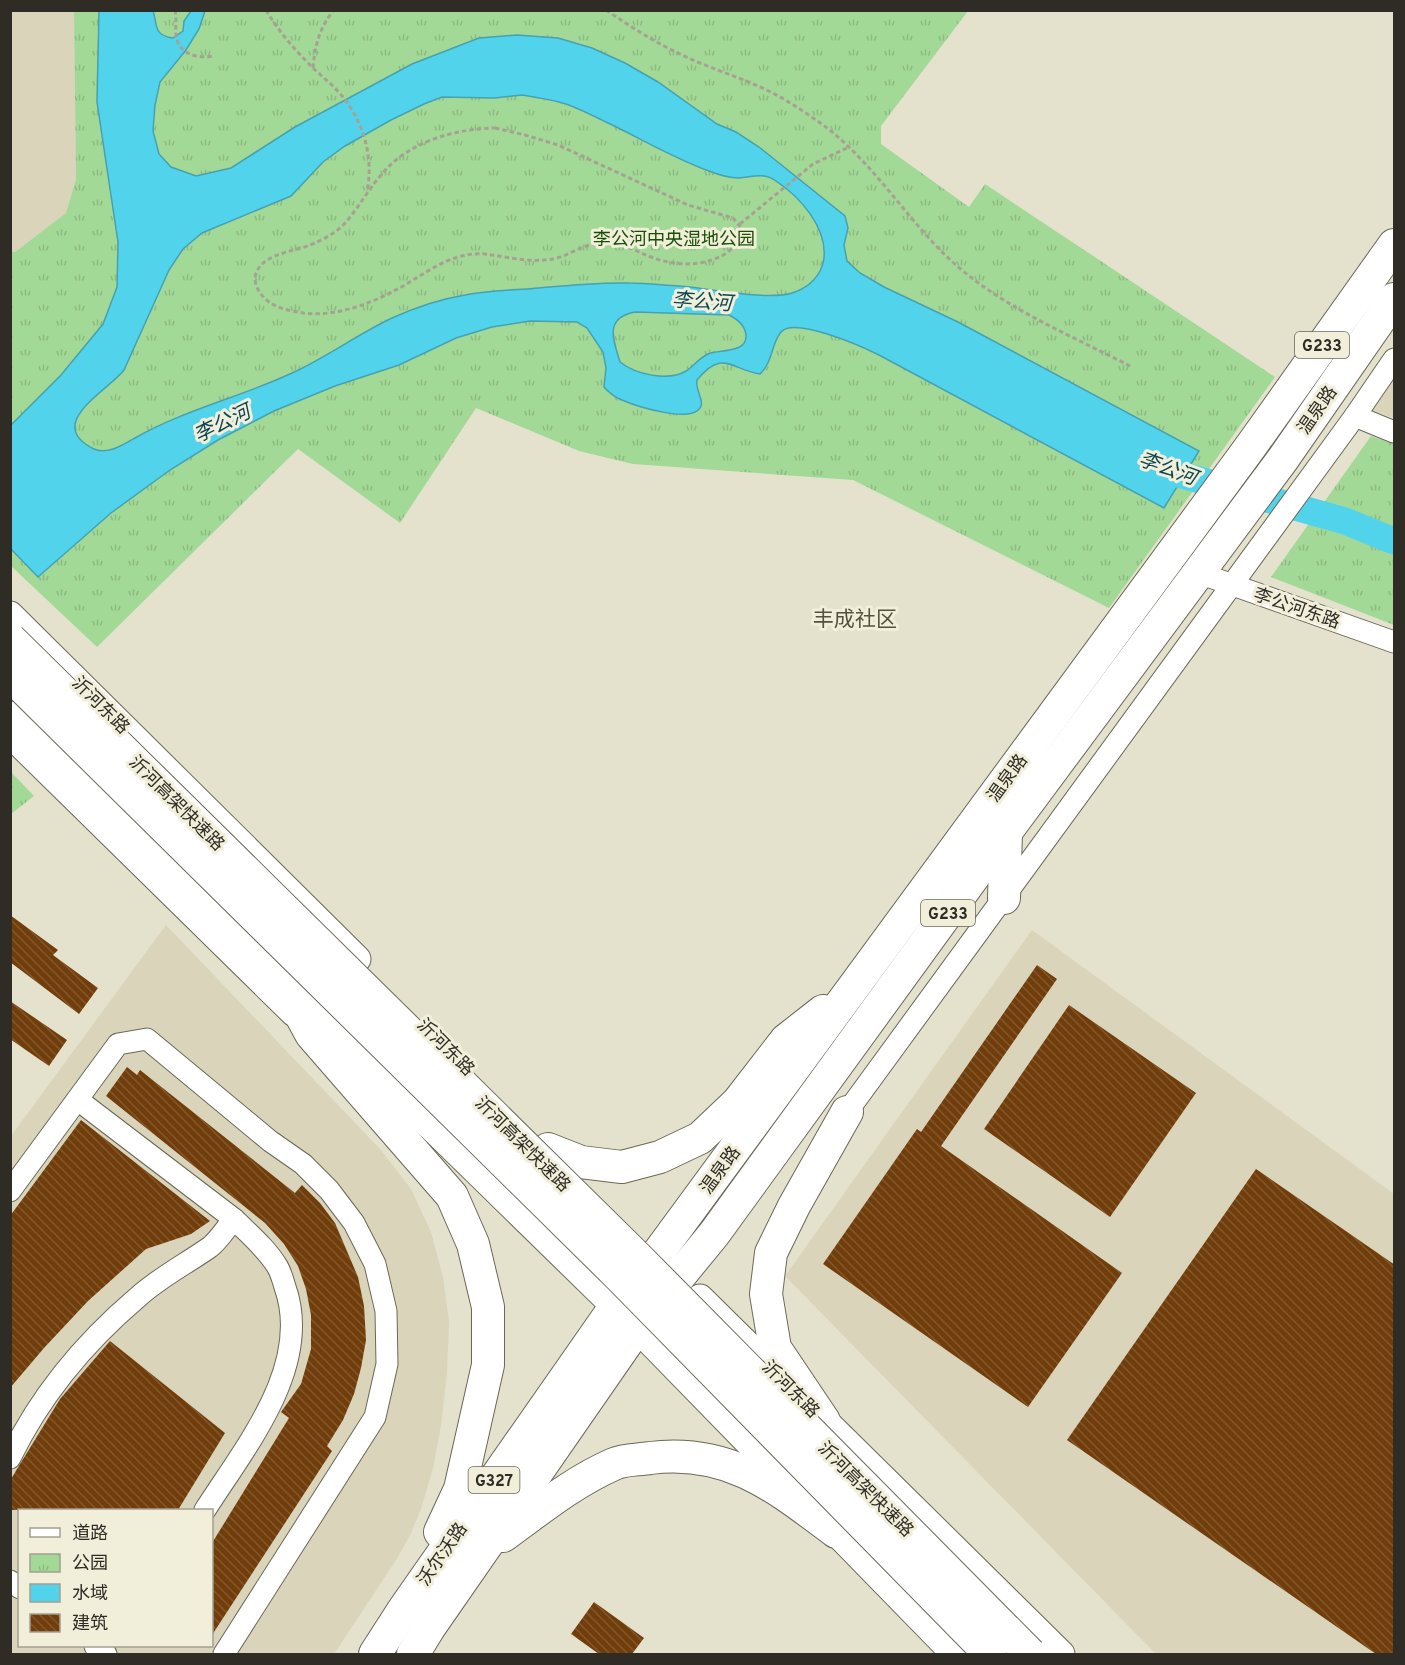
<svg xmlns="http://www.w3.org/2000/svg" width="1405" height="1665" font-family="Overpass,'Noto Sans SC',sans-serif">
	<defs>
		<pattern id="park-tufts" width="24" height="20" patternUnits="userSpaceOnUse" patternTransform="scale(1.5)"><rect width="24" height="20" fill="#a3d996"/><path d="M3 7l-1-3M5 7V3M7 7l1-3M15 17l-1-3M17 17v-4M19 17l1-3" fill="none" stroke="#8dba81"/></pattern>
		<pattern id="building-back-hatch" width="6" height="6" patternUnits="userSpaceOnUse" patternTransform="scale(1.5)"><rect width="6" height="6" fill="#713d0a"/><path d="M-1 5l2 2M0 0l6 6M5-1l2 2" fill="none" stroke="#81572e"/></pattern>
	</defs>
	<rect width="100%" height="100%" fill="#e4e1cd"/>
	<g fill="#d9d4ba" fill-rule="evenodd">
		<path d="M11 11H74L76 179 66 213 15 252 11 251Z"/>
		<path d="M1394 379V418L1371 410Z"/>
		<path d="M166 925 380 1149 411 1189 431 1232 443 1277 449 1322 447 1373 441 1426 433 1468 421 1509 411 1533 398 1557 334 1654H11V1136ZM20 1510H212V1646H20Z"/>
		<path d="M1032 930 1394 1194V1654H1156L785 1276Z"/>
	</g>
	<g fill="url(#park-tufts)">
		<path d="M74 11H968L881 126V144L969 207 985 184 1275 377 1109 608 853 480 633 464 579 451 476 408 400 523 298 449 97 647 11 566 10 251 15 252 66 213 76 179Z"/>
		<path d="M1371 436 1394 444V625L1271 577Z"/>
		<path d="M11 772 34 796 11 814Z"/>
	</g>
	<path fill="#52d3ec" stroke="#47a1b0" stroke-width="1.5" fill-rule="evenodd" d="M99 11H153C158 26 153 35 173 38L183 31 184 21 191 11H205L199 29 186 50 160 82 155 105 153 131 159 154 171 167 196 176 231 168 295 127 412 64 479 38 517 35 558 38 592 48 625 63 658 82 717 124 736 132 759 147 845 216 848 228 844 245 847 261 860 273 884 287 958 322 1199 451 1164 508 879 355C863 347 794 316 781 332 771 344 773 362 760 374 731 370 723 348 697 380 695 390 704 400 701 406 694 425 636 406 622 400 616 398 608 392 604 387L606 368 603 352 587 328 577 322 530 321 492 327 456 338 399 365 335 386 274 411 218 440 170 470 111 513 38 577 11 549V425L61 375 103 324 117 287 118 242 97 102ZM522 95C534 97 547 99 559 102 575 106 591 115 606 122 640 138 673 158 709 171 719 175 729 178 739 178 753 177 763 172 776 181 800 197 827 227 824 258 822 275 809 288 792 293 767 301 709 288 679 286 662 285 646 283 629 283 595 282 561 286 528 289 507 290 485 291 465 295 441 299 414 308 392 318 358 334 327 357 292 373 241 397 184 410 135 438 123 445 107 455 94 449 43 424 108 391 124 370L169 270 183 249 202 233 291 196 323 162 345 146 391 120 424 104 442 97 495 98ZM635 312 729 315C737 319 745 326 746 335 747 354 719 349 708 354 699 358 694 366 686 371 668 382 635 374 620 362 613 339 604 318 635 312Z"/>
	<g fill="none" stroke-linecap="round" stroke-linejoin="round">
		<path stroke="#52d3ec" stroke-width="27" d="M1150 465 1157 468 1345 521 1394 541"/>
	</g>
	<g fill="url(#building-back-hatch)">
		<path d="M10 915 58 950 53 955 98 988 79 1014 10 962Z"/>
		<path d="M1037 965 1057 979 941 1146 1122 1273 1028 1407 823 1264 917 1129 921 1132Z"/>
		<path d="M10 1001 67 1040 49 1066 10 1039Z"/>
		<path d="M1069 1005 1196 1093 1110 1217 984 1129Z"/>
		<path d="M127 1067 137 1075 140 1070 295 1193 302 1185 320 1203 335 1223 358 1277 364 1306 366 1340 361 1368 354 1394 343 1420 327 1446 332 1451 212 1635V1543L289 1418 281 1412 301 1384 311 1349V1315L306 1289 298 1266 284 1244 265 1223 106 1096Z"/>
		<path d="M81 1120 210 1221 191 1234 146 1249 88 1301 44 1348 10 1388V1216Z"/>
		<path d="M1256 1169 1395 1265V1654H1376L1067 1440Z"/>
		<path d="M110 1341 225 1433 178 1510H10V1481L17 1469 60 1399Z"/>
		<path d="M594 1602 644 1638 632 1654H599L571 1634Z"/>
	</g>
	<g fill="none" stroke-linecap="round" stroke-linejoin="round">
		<g stroke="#6b6857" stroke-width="23">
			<g id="minor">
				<path d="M1355 416 1394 432"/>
				<path d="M1199 573 1394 642"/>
				<path d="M10 738 292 1015"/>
				<path d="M78 1100 234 1219C249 1234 266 1248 277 1266 281 1272 283 1281 285 1287 313 1366 245 1447 205 1510"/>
				<path d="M847 1112 1355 416 1394 359"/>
				<path d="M10 1191 118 1044 147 1039 270 1141 303 1164 329 1190 354 1223 375 1264 386 1311 387 1364 375 1417 224 1654"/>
				<path d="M10 1458C40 1396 85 1342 138 1297 160 1277 186 1264 210 1247 219 1240 226 1228 234 1219"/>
				<path d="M10 1581 20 1588"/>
				<path d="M95 1646 106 1654"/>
			</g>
		</g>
		<g stroke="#6b6857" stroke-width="29">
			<g id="major">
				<path d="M10 615 357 959"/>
				<path d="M10 715 637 1328 955 1654"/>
				<path d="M700 1298 1061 1654"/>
			</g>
		</g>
		<g stroke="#6b6857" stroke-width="34">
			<g id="highway">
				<path d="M1004 898 1006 832"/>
				<path d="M283 982 311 1034 452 1196 473 1244 488 1307V1365L460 1489 440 1532"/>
				<path d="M548 1149 581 1162 622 1167 660 1157 700 1138 738 1102 786 1040 823 1011"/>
				<path d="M824 1421 775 1348 766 1294 771 1253 794 1206 847 1112"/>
				<path d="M503 1536C539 1510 573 1482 614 1464 625 1459 639 1460 650 1458 730 1448 777 1488 836 1532"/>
				<path d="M375 1654 404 1609 615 1307 656 1256 1251 446 1394 245"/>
				<path d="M413 1654 429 1628 637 1328 714 1234 1006 832 1283 459 1394 299"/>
			</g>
		</g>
		<g stroke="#a5a293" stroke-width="3" stroke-dasharray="4.5 3" stroke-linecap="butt">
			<path d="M175 10C177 19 175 27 176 35 178 54 197 59 213 56"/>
			<path d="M266 10C279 32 295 50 313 68 325 79 339 90 348 104 366 129 373 162 367 192"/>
			<path d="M606 10C630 26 654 42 680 54 706 67 734 75 760 87 781 96 800 109 819 122 874 161 907 222 957 266 1008 310 1070 335 1130 366"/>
			<path d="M313 68C315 46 319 28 334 10"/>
			<path d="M495 128 525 135 558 145 688 205 733 218 742 229C741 240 734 248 725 254 701 268 671 266 646 255 634 250 622 243 608 242 589 241 574 253 557 258 533 264 508 257 485 254 450 251 423 276 394 291 367 305 334 317 303 313 292 311 279 309 269 302 260 295 251 283 257 271 266 252 300 251 317 242 328 237 338 231 346 222 359 207 368 190 381 175 408 142 453 129 495 128Z"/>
			<path d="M740 224 813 164 849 147"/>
		</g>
		<use href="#minor" stroke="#fff" stroke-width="21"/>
		<use href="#major" stroke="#fff" stroke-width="27"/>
		<use href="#highway" stroke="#fff" stroke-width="32"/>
		<g stroke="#6b6857" stroke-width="34" stroke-linecap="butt">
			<g id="highway-bridge">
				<path d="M10 639 637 1257 1030 1654"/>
				<path d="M10 675 619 1276 990 1654"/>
			</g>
		</g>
		<use href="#highway-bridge" stroke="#fff" stroke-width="32"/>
	</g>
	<g text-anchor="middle" stroke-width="6" stroke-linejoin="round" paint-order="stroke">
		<g fill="#f1eeda" stroke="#68665b" stroke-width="1.5">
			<rect x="1295" y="332" width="54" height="26" rx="4.5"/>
			<rect x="921" y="900" width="54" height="26" rx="4.5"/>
			<rect x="468.5" y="1467" width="51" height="26" rx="4.5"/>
		</g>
		<g font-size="16" font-weight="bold" fill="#2e2c25">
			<text x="1322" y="351">G233</text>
			<text x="948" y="919">G233</text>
			<text x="494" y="1486">G327</text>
		</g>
		<g font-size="18" fill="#195004" stroke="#f1eeda">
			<text x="674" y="245">李公河中央湿地公园</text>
		</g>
		<g font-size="18" fill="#2e2c25" stroke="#f1eeda">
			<text transform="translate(1317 410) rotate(-55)" y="6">温泉路</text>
			<text transform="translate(1297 608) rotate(19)" y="6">李公河东路</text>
			<text transform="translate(101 705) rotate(45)" y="6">沂河东路</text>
			<text transform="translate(1007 778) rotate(-54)" y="6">温泉路</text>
			<text transform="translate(177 803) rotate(45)" y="6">沂河高架快速路</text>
			<text transform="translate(446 1047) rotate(45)" y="6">沂河东路</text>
			<text transform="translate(523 1144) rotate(45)" y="6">沂河高架快速路</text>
			<text transform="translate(720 1170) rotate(-54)" y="6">温泉路</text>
			<text transform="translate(791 1389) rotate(45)" y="6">沂河东路</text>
			<text transform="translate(866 1489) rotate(45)" y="6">沂河高架快速路</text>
			<text transform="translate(442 1554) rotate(-55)" y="6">沃尔沃路</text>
		</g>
		<g font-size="20" font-style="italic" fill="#0a4550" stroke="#f1eeda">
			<text transform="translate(702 301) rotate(4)" y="7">李公河</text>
			<text transform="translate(222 423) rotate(-26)" y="7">李公河</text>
			<text transform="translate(1168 468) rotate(20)" y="7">李公河</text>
		</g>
		<g font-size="21" fill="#545140" stroke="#f1eeda">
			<text x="855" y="626">丰成社区</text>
		</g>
	</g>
	<rect width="1405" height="1665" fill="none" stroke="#2e2c25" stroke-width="24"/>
	<rect x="18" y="1509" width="195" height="138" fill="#f1eeda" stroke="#a3a092" stroke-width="1.5"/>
	<rect x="30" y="1528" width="30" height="9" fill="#ffffff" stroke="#a3a092" stroke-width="1.5"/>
	<text x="72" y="1539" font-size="18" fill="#2e2c25">道路</text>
	<rect x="30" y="1554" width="30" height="18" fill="url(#park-tufts)" stroke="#a3a092" stroke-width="1.5"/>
	<text x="72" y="1569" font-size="18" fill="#2e2c25">公园</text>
	<rect x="30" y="1584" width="30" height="18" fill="#52d3ec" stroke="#a3a092" stroke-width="1.5"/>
	<text x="72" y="1599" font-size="18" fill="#2e2c25">水域</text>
	<rect x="30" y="1614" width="30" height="18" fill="url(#building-back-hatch)" stroke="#a3a092" stroke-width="1.5"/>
	<text x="72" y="1629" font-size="18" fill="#2e2c25">建筑</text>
</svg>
